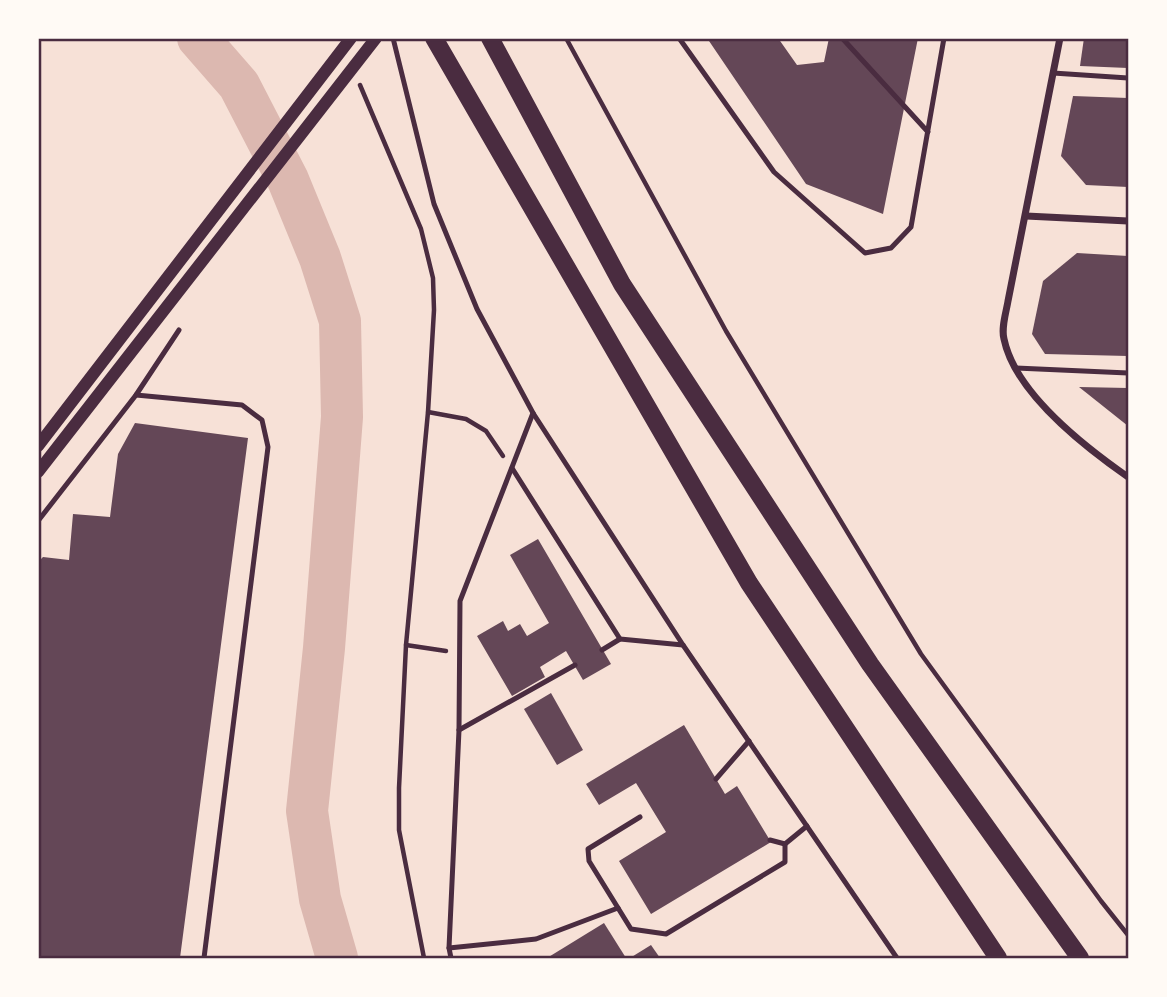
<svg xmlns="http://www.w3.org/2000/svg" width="1167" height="997" font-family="Bitter,serif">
	<rect width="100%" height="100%" fill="#f7e1d7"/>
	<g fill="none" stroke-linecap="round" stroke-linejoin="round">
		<path stroke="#dcb8b0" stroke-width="42" d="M198 38 239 85 288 180 320 258 340 321 342 417 324 648 307 811 320 899 337 958"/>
	</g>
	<g fill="#644757">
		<path d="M707 38H778L797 65 824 62 829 38H918L883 214 806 184Z"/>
		<path d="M1084 38H1128V68L1080 66Z"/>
		<path d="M1073 96 1128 98V187L1086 185 1061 156Z"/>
		<path d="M1077 253 1128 256V356L1045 354 1032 334 1043 281Z"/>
		<path d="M1079 387 1128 388V426Z"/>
		<path d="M135 423 248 438 180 958H38V562L43 557 69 560 73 514 110 517 118 454Z"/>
		<path d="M538 539 611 664 583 680 566 651 540 667 545 677 512 696 477 636 503 621 508 631 520 624 527 636 549 623 510 555Z"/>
		<path d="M551 693 583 750 557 765 524 709Z"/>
		<path d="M684 725 725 794 737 786 771 842 651 914 619 861 666 832 636 783 599 805 586 784Z"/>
		<path d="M604 923 626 958H547Z"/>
		<path d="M651 945 660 958H630Z"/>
	</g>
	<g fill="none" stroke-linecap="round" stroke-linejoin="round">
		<g stroke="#4a2c40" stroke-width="4.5">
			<path d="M566 38 726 331 921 654 1101 901 1128 935"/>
			<path d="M360 85 421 229 433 278 434 310 428 412 406 645 399 788V830L424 958"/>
			<path d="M428 412 466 419 486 431 503 456"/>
			<path d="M406 645 446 651"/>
		</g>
		<g stroke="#4a2c40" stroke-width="5">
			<path d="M393 38 434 204 477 309 533 413 683 645 897 958"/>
			<path d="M679 38 774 172 865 253 891 248 911 227 944 38"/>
			<path d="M842 38 928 132"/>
			<path d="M1053 73 1128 78"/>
			<path d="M1015 368 1128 373"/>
			<path d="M136 395 242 405 262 420 268 447 204 958"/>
			<path d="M512 468 620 639 683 645"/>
			<path d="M38 521 136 395 179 330"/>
			<path d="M602 650 620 639"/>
			<path d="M459 730 575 665"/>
			<path d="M716 779 749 741"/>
			<path d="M640 817 588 849 589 861 631 929 666 934 785 862V844"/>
			<path d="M770 840 785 844 807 826"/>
			<path d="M449 948 536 939 618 908"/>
			<path d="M451 958 449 948 459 730 460 601 533 413"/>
		</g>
		<g stroke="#4a2c40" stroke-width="7">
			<path d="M1060 38 1008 301C1006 313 1001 328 1004 339 1015 393 1085 447 1128 477"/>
			<path d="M1026 216 1128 221"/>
		</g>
		<g stroke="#4a2c40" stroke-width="12">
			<path d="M38 446 351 38"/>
			<path d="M38 472 376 38"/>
		</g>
		<g stroke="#4a2c40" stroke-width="18">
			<path d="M434 38 749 583 998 958"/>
			<path d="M490 38 622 284 870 664 1080 958"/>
		</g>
	</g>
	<rect width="1167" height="997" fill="none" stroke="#fffaf5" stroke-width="80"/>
	<rect x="40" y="40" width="1087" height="917" fill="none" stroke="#4a2c40" stroke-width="2.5"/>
</svg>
